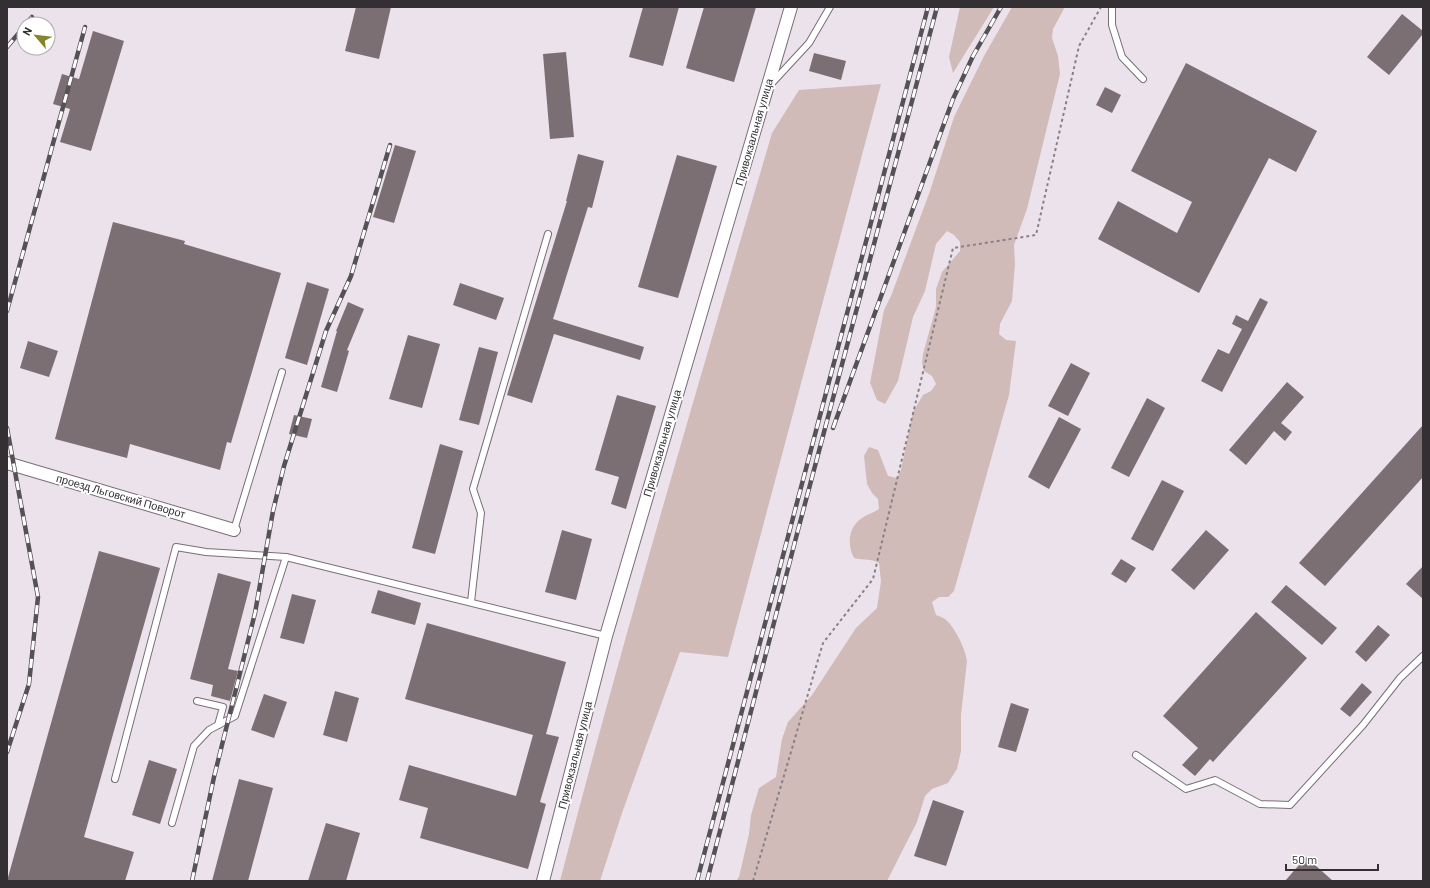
<svg xmlns="http://www.w3.org/2000/svg" width="1430" height="888" font-family="Barlow,sans-serif">
	<rect width="100%" height="100%" fill="#ece2ec"/>
	<g fill="#d1bbb9">
		<path d="M960 7H994L953 73 949 57Z"/>
		<path d="M1012 7H1065L1053 29 1052 38 1058 56 1060 74 1027 209 1014 245 1015 264 1012 301 1000 324 999 334 1006 340 1016 341 1009 395 954 591 948 597H939L932 602 936 615C939 616 942 617 945 619 955 627 965 648 967 661L961 715V751L957 769 948 783 932 789 925 796 917 822 887 881H736L739 877 749 834 751 815 759 788 776 777 782 739 788 722 812 695 856 628 877 608 881 581 879 563C870 558 864 561 854 558 847 545 848 527 862 518 867 514 874 513 879 509L878 499 872 493 867 484 864 456 869 447 878 450 888 476 897 478 901 470 913 412 923 395 931 391 936 384 932 376 924 371 922 363 923 354 936 307V289L942 272 960 251V242L954 235 947 231 936 244 925 291 913 317 898 381 885 404 877 400 870 383 884 310 891 296 930 191 954 117 984 56Z"/>
		<path d="M881 84 728 657 680 652 622 813 600 881H560C625 630 699 382 772 133L799 90Z"/>
	</g>
	<g fill="#7c6f73">
		<path d="M356 7H391L379 59 345 51Z"/>
		<path d="M643 7H679L663 66 629 57Z"/>
		<path d="M704 7H756L734 82 686 68Z"/>
		<path d="M1402 14 1423 31V34L1389 75 1367 57Z"/>
		<path d="M93 31 124 41 91 151 60 142 70 109 53 104 62 74 79 79Z"/>
		<path d="M566 52 574 137 550 139 543 54Z"/>
		<path d="M814 53 846 61 841 80 809 71Z"/>
		<path d="M1186 63 1317 131 1296 172 1269 158 1199 293 1098 239 1118 201 1177 233 1192 202 1131 171Z"/>
		<path d="M1105 87 1121 95 1112 113 1096 105Z"/>
		<path d="M395 145 416 151 394 223 373 217Z"/>
		<path d="M578 154 604 161 592 208 588 207 553 319 644 347 640 360 554 334 532 403 507 395 567 201H566Z"/>
		<path d="M677 155 717 166 678 298 638 287Z"/>
		<path d="M113 222 185 241 184 244 281 273 231 443 227 442 220 470 130 444 127 458 55 439Z"/>
		<path d="M307 282 329 289 307 365 285 358Z"/>
		<path d="M460 283 504 298 496 320 453 305Z"/>
		<path d="M1260 298 1268 302 1222 392 1201 381 1218 349 1229 354 1242 329 1232 324 1236 315 1248 321Z"/>
		<path d="M348 302 364 309 347 350 349 351 337 392 321 387 337 331H336Z"/>
		<path d="M408 335 440 344 422 408 389 399Z"/>
		<path d="M28 341 58 351 49 377 20 368Z"/>
		<path d="M479 347 498 352 479 425 459 420Z"/>
		<path d="M1071 363 1090 373 1068 416 1048 406Z"/>
		<path d="M1287 382 1304 397 1281 423 1292 432 1285 441 1274 431 1246 465 1229 450Z"/>
		<path d="M617 395 656 406 626 509 611 504 619 477 595 470Z"/>
		<path d="M1147 398 1165 408 1129 477 1111 468Z"/>
		<path d="M294 415 312 419 307 438 289 434Z"/>
		<path d="M1059 417 1081 429 1049 489 1028 477Z"/>
		<path d="M1423 425V477L1325 586 1299 563Z"/>
		<path d="M440 444 463 451 435 554 412 548Z"/>
		<path d="M1162 480 1184 491 1153 551 1131 539Z"/>
		<path d="M562 530 592 539 576 600 545 592Z"/>
		<path d="M1206 530 1229 550 1194 590 1171 570Z"/>
		<path d="M99 551 160 568 84 837 134 852 125 881H7Z"/>
		<path d="M1121 559 1136 568 1126 583 1111 574Z"/>
		<path d="M1423 566V599L1406 584Z"/>
		<path d="M218 573 251 582 228 669 238 671 230 701 211 696 213 685 190 679Z"/>
		<path d="M1286 585 1337 628 1322 645 1271 602Z"/>
		<path d="M378 590 421 603 415 625 371 613Z"/>
		<path d="M292 594 316 600 304 644 280 638Z"/>
		<path d="M1256 612 1307 658 1213 762 1210 759 1195 776 1182 765 1198 748 1163 716Z"/>
		<path d="M427 623 566 662 546 734 559 737 540 802 546 804 528 869 420 838 428 808 399 800 409 765 516 796 533 735 405 699Z"/>
		<path d="M1378 625 1390 635 1366 662 1355 652Z"/>
		<path d="M1362 683 1372 692 1350 717 1340 709Z"/>
		<path d="M335 691 359 698 347 742 323 735Z"/>
		<path d="M264 694 287 702 274 738 251 730Z"/>
		<path d="M1011 703 1029 709 1016 752 998 747Z"/>
		<path d="M149 760 177 769 160 824 132 815Z"/>
		<path d="M239 779 273 788 248 881H212Z"/>
		<path d="M933 800 964 811 946 866 914 856Z"/>
		<path d="M326 823 360 833 346 881H308Z"/>
		<path d="M1306 857 1333 881H1285Z"/>
	</g>
	<g fill="none" stroke-linecap="round" stroke-linejoin="round">
		<g stroke="#786f77" stroke-width="8">
			<g id="service">
				<path d="M1112 7V25L1122 57 1143 79"/>
				<path d="M772 83 809 43 830 7"/>
				<path d="M234 530 282 372"/>
				<path d="M471 602 481 513 473 489 548 234"/>
				<path d="M197 701 223 707 218 725"/>
				<path d="M1136 755 1186 789 1215 780 1260 804 1290 805 1363 725 1400 678 1423 656"/>
				<path d="M115 779 176 547 206 552 286 557"/>
				<path d="M172 823 194 746 209 730 235 716 286 557 606 636"/>
			</g>
		</g>
		<g stroke="#786f77" stroke-width="14">
			<g id="minor">
				<path d="M7 463 234 530"/>
				<path d="M543 881 606 636 791 7"/>
			</g>
		</g>
		<path stroke="#878087" stroke-width="2" stroke-dasharray="3 3" stroke-linecap="butt" d="M753 881 823 643 873 579 953 248 1036 235 1079 46 1101 7"/>
		<use href="#service" stroke="#fff" stroke-width="6"/>
		<use href="#minor" stroke="#fff" stroke-width="12"/>
		<g stroke="#565156" stroke-width="4.5">
			<g id="rail">
				<path d="M26 24 32 17"/>
				<path d="M7 47 24 27"/>
				<path d="M7 311 85 27"/>
				<path d="M7 428 38 597 29 684 7 752"/>
				<path d="M833 428 953 99 973 56 1001 7"/>
				<path d="M192 881 214 777 255 613 273 511 284 466 326 331 351 276 390 145"/>
				<path d="M697 881 928 7"/>
				<path d="M707 881 798 530 937 7"/>
			</g>
		</g>
		<use href="#rail" stroke="#fff" stroke-width="3" stroke-dasharray="9" stroke-linecap="butt"/>
	</g>
	<g text-anchor="middle" stroke-width="4" stroke-linejoin="round" paint-order="stroke">
		<g font-size="11" fill="#332f32" stroke="#fff">
			<text transform="translate(754 132) rotate(-74)" y="4">Привокзальная улица</text>
			<text transform="translate(662 443) rotate(-74)" y="4">Привокзальная улица</text>
			<text transform="translate(121 496) rotate(16)" y="4">проезд Льговский Поворот</text>
			<text transform="translate(575 755) rotate(-76)" y="4">Привокзальная улица</text>
		</g>
	</g>
	<rect width="1430" height="888" fill="none" stroke="#332f32" stroke-width="16"/>
	<g transform="translate(36 36) rotate(298)"><circle r="19" fill="#ffffff" stroke="#adacad"/>
	<path d="M0-3L7 15L0 10L-7 15Z" fill="#86852e"/>
	<text y="-6" font-size="11" font-weight="bold" text-anchor="middle" fill="#332f32">N</text>
	</g>
	<path d="M1286 864v6h92v-6" fill="none" stroke="#332f32" stroke-width="2"/>
	<text x="1292" y="864" font-size="12" fill="#332f32" stroke="#ffffff" stroke-width="3" paint-order="stroke">50 m</text>
</svg>
